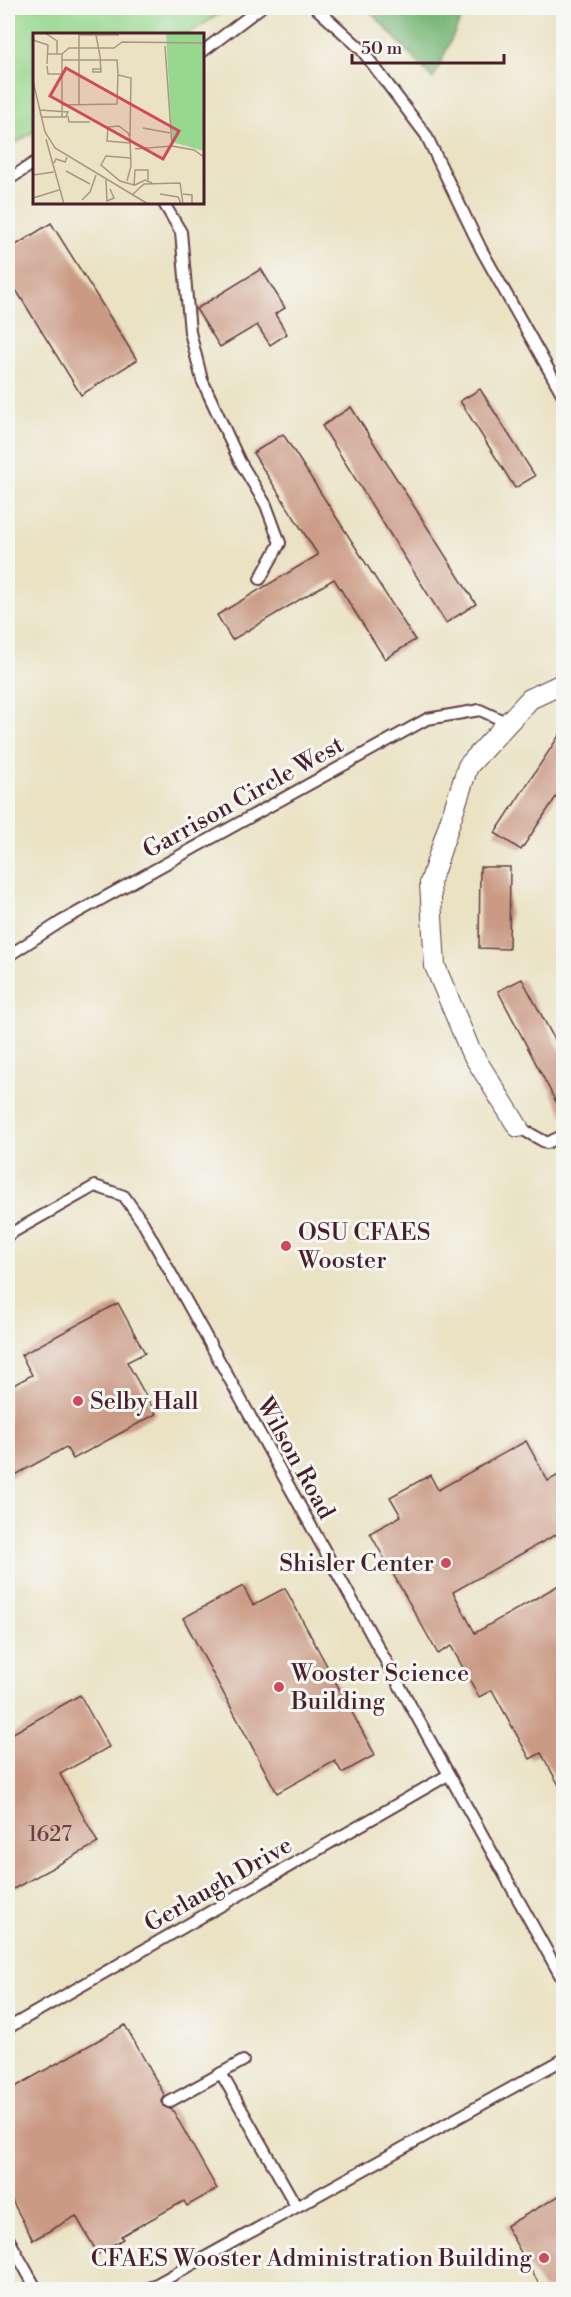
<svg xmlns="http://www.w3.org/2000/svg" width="571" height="2297" font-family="'Libre Bodoni',serif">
	<rect width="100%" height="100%" fill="#f6f6f2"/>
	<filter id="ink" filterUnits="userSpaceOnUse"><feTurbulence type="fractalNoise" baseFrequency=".0167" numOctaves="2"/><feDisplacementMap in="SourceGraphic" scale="12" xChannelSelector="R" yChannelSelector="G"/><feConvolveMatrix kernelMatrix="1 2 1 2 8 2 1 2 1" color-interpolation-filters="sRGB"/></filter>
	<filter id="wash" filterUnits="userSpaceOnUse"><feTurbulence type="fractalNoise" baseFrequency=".008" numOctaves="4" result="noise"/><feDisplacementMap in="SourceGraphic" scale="24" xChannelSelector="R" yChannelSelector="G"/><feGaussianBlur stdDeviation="1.35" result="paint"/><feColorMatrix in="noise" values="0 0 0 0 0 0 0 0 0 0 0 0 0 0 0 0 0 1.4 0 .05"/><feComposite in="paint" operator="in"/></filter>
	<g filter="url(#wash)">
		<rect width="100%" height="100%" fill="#eae2c3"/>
		<path fill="#98d88e" stroke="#717c5c" stroke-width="1.5" d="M8 8H229L187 34H34V131L8 148Z"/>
		<path fill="#7ab879" stroke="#626c52" stroke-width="1.5" d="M367 8H466L433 79Z"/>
		<g id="blocks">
			<g fill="#ca9a84">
				<path d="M51 223 137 360 81 395 8 277V250Z"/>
				<path d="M261 269 285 308 275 314 287 334 270 345 257 325 220 347 196 309Z"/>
				<path d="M480 389 535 476 515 488 460 401Z"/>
				<path d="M351 407 476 604 446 623 322 426Z"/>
				<path d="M283 434 415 640 385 659 334 579 232 640 217 615 318 555 253 453Z"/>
				<path d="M564 728V785L521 850 495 833Z"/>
				<path d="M480 867H510L509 949 479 948Z"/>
				<path d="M522 979 564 1057V1117L498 991Z"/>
				<path d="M118 1303 145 1353 127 1362 156 1414 73 1459 66 1447 8 1479V1388L32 1375 21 1355Z"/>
				<path d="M526 1441 548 1481 564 1472V1530L453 1592 475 1633 564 1582V1794L541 1753 530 1759 492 1690 479 1697 451 1646 438 1654 370 1533 401 1516 390 1497 430 1475 438 1490Z"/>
				<path d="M243 1586 253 1605 285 1588 375 1755 342 1773 335 1761 277 1793 183 1618Z"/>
				<path d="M80 1695 109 1747 60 1774 98 1843 8 1892V1736Z"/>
				<path d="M125 2025 165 2096 162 2101 163 2106 172 2109 217 2189 187 2206 184 2201 121 2236 123 2239 98 2254 76 2216 33 2240 8 2193V2091Z"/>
				<path d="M564 2193V2289H542L506 2226Z"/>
			</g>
		</g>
	</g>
	<g filter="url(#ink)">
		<use href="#blocks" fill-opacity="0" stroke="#623c42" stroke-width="1.5"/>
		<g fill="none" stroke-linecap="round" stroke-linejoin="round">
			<g stroke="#623c42" stroke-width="14">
				<g id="lane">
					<path d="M316 8 361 49 426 135 481 249 564 397"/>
					<path d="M202 52 260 8"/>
					<path d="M8 180 34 163"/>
					<path d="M163 202 181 232 190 332 202 380 239 460 266 505 280 543 260 579"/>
					<path d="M8 956 62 921 427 719 480 710 508 723"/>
					<path d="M518 1127 547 1143 564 1135"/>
					<path d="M8 1235 95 1186 124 1196 143 1223 564 1982"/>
					<path d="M8 2028 448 1775"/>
					<path d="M221 2073 296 2206"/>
					<path d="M169 2102 243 2061"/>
					<path d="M8 2238 37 2290"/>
					<path d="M146 2290 564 2059"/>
				</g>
			</g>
			<g stroke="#623c42" stroke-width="22">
				<path id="street" d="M518 1127 470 1050 435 966 430 883 468 766 530 699 564 683"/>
			</g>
			<use href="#lane" stroke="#fff" stroke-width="10"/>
			<use href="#street" stroke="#fff" stroke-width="20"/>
		</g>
	</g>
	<g fill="#d1495b" stroke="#f6f6f2" stroke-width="2">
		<circle cx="286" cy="1246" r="6"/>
		<circle cx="78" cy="1401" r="6"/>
		<circle cx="446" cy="1563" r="6"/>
		<circle cx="279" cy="1687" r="6"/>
		<circle cx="544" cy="2258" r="6"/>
	</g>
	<g text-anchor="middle" stroke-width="6" stroke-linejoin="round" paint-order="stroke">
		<g font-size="21" fill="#6a3e41">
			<text x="50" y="1841">1627</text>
		</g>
		<g font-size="24" fill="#4a1f2b" stroke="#f6f6f2">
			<text transform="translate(243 797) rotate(-29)" y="8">Garrison Circle West</text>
			<text transform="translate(296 1458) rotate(61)" y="8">Wilson Road</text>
			<text transform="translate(218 1884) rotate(-30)" y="8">Gerlaugh Drive</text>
		</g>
		<g font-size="24" fill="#4a1f2b" stroke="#f6f6f2" text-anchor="start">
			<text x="298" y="1240">OSU CFAES<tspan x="298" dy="28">Wooster</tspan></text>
			<text x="90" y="1409">Selby Hall</text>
			<text x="434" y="1571" text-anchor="end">Shisler Center</text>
			<text x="291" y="1681">Wooster Science<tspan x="291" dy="28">Building</tspan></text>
			<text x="532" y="2266" text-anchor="end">CFAES Wooster Administration Building</text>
		</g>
	</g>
	<g transform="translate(33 33)">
		<rect width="171" height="171" fill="#eae2c3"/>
		<path d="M133 0H171V118L139 109Z" fill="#98d88e"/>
		<path fill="none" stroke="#aa9486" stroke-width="1.5" d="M12 0 24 8V21M46 0V72M46 2H86M63 2 67 23 68 39H60V36H68M0 7 15 12 14 31M132 13 139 113 161 117 171 124M14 21H29L36 15H81L89 9 171 10M14 33 15 41H29M85 42 98 45 97 103M0 48 12 99 22 115 115 171M29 72 84 71 85 40 84 27H29M7 77 35 79 33 84H8M35 83 36 89H57M29 84V21M110 95 137 100M13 106 31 171M102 116 139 113M97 125 73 123 68 132 87 148 101 152M21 130 23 126 32 129 34 124M33 138 57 151M0 142 21 139M73 147 74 168 81 165 77 156M94 148 98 133 97 105 95 100 86 93 75 94 74 108 97 110M102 152 112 147 119 150M101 153 102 137H115V147M127 161 145 164 148 171M150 161 159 162V171M99 162 111 151 147 150 150 171M0 165 26 157M49 167 57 159 63 142"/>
		<path fill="#d1495b" fill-opacity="0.15" stroke="#d1495b" stroke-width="3" d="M33 35 146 98 130 126 17 63Z"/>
		<rect width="171" height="171" fill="none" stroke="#4a1f2b" stroke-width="3"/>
	</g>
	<rect width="571" height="2297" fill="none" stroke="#f6f6f2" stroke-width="30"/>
	<path d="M352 54v9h152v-9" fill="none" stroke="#4a1f2b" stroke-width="3"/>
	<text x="361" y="54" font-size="18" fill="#4a1f2b" stroke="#f6f6f2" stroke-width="4.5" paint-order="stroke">50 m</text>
</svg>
